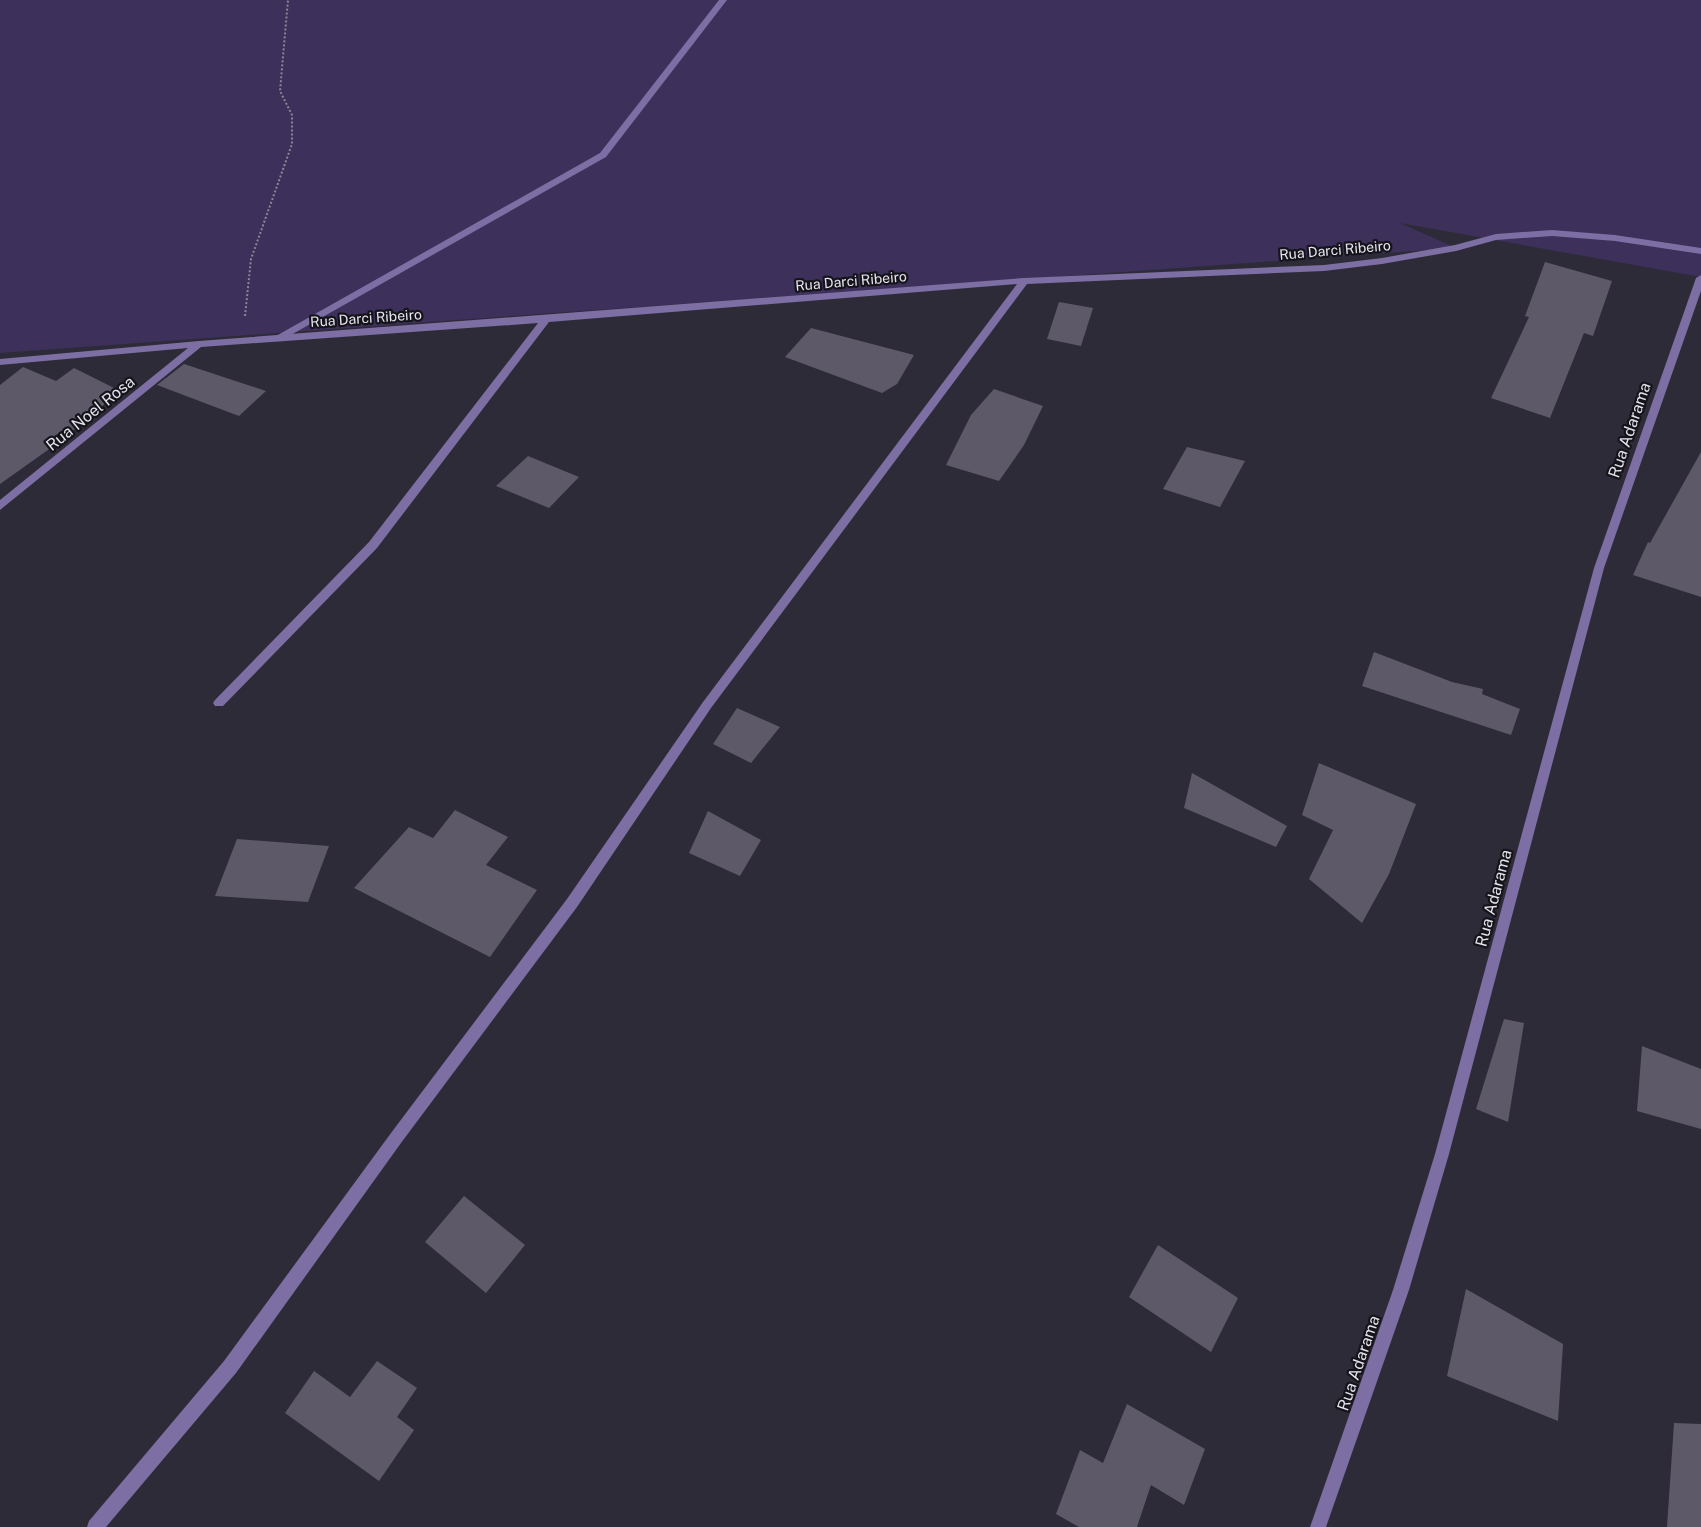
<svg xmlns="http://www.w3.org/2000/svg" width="1701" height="1527" font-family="'Public Sans',sans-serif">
	<rect width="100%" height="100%" fill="#2e2b38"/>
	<path fill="#3d305a" d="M0 0H1701V277L1400 223 1456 248 0 353Z"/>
	<g fill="#5d5969">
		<path d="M1545 262 1612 281 1593 336 1584 333 1550 418 1491 398 1529 317 1525 316Z"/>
		<path d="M1059 302 1093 308 1081 346 1047 339Z"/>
		<path d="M811 328 914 355 897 384 882 393 785 357Z"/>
		<path d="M184 364 266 391 239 416 157 385Z"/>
		<path d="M23 367 56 381 74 368 120 391 62 440 0 484V385Z"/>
		<path d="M994 389 1043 406 1024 445 999 481 946 465 971 415Z"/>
		<path d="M1187 447 1245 461 1220 507 1163 489Z"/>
		<path d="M1701 452V597L1633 575 1648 542 1650 543Z"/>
		<path d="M528 456 579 477 549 508 496 486Z"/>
		<path d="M1374 652 1452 682 1483 689 1482 694 1520 709 1511 735 1362 686Z"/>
		<path d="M737 708 780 727 751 763 713 744Z"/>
		<path d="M1319 763 1416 804 1389 874 1362 923 1309 879 1333 830 1302 815Z"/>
		<path d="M1192 773 1287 826 1276 847 1184 808Z"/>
		<path d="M455 810 508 837 486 865 537 890 490 957 354 888 409 827 433 838Z"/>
		<path d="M708 811 761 840 740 876 689 853Z"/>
		<path d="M237 839 329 846 308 902 215 896Z"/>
		<path d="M1504 1019 1524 1023 1508 1122 1476 1109Z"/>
		<path d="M1642 1046 1701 1069V1129L1637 1111Z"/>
		<path d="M464 1196 525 1245 486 1293 425 1242Z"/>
		<path d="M1158 1245 1238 1298 1211 1352 1129 1297Z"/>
		<path d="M1466 1289 1563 1344 1558 1421 1447 1376Z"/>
		<path d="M377 1361 417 1388 397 1417 414 1430 379 1481 285 1413 314 1371 350 1397Z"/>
		<path d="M1127 1404 1205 1449 1184 1505 1151 1485 1137 1527H1079L1056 1514 1080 1450 1103 1463Z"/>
		<path d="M1674 1423 1701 1424V1527H1667Z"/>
	</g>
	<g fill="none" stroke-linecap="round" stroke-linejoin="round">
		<path stroke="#8a8893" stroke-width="2" stroke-dasharray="2 2" stroke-linecap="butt" d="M245 316 251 259 292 144V115L280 91 288 0"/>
		<path fill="#7d6ea3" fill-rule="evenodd" d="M719 0H727L606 157 282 340H276V336L600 153Z"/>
		<g fill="#7d6ea3" fill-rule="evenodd">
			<path d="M1552 230 1615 235 1701 248V254L1615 241 1552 236 1496 240 1456 251 1382 264 1324 271 1027 284 711 708 577 907 401 1143 236 1373 106 1527H87L89 1521 224 1361 391 1133 567 899 703 702 1017 284 549 322 377 548 223 706H215L213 703 215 700 369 542 538 323 201 347 0 510V500L188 348 0 365V359L199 341 1024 278 1324 265 1382 258 1455 245 1496 234Z"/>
			<path d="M1701 275V291L1604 568 1449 1154 1409 1290 1326 1527H1310L1393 1290 1435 1154 1594 568 1696 278Z"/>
		</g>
	</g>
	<g text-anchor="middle" stroke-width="4.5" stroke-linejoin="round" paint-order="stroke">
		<g font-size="14" fill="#e5e3ec" stroke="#16141b">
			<text transform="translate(1335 250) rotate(-5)" y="5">Rua Darci Ribeiro</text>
			<text transform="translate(851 281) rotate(-5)" y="5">Rua Darci Ribeiro</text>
			<text transform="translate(366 318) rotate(-4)" y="5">Rua Darci Ribeiro</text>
		</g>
		<g font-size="16" fill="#e5e3ec" stroke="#16141b">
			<text transform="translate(90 413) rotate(-39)" y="6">Rua Noel Rosa</text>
			<text transform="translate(1629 430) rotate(-71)" y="6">Rua Adarama</text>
			<text transform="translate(1493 898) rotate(-75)" y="6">Rua Adarama</text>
			<text transform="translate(1358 1363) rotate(-71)" y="6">Rua Adarama</text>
		</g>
	</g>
</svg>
